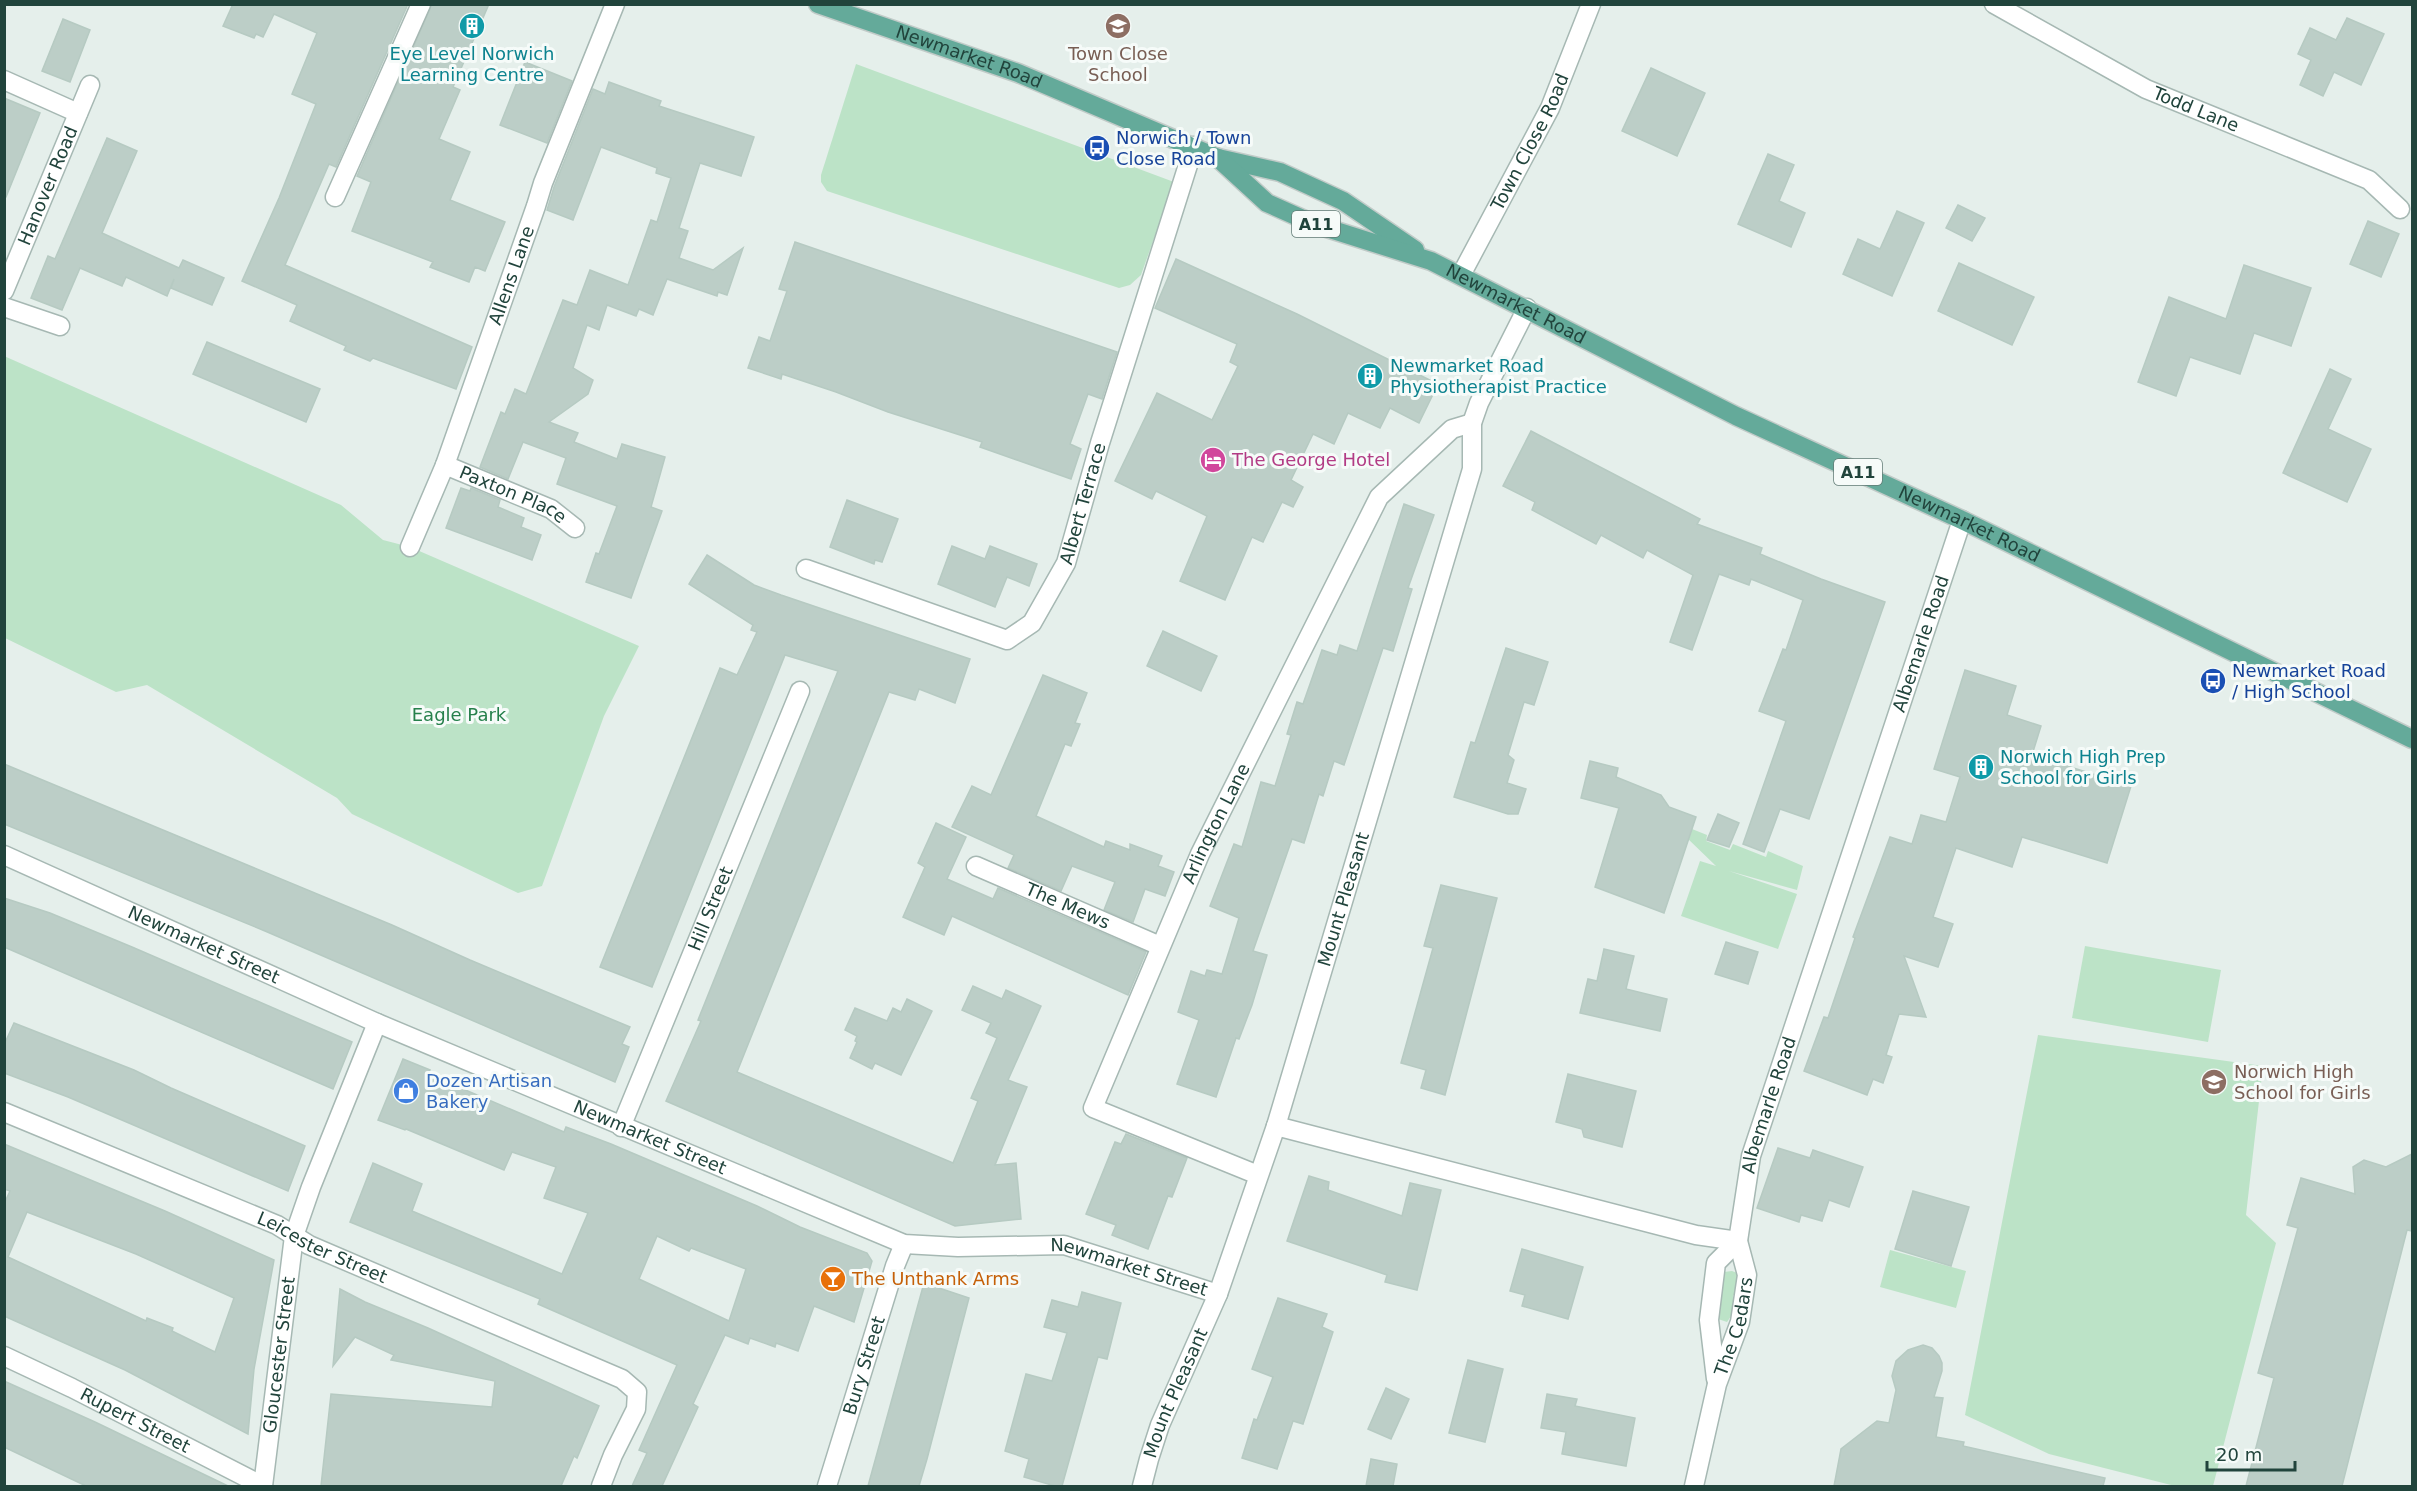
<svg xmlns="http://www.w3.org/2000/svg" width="2417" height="1491" font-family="'DejaVu Sans',sans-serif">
	<rect width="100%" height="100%" fill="#e5efeb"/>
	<g fill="#bce3c7">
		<path d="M856 64 1174 182 1141 275 1130 285 1119 288 827 191 821 182V175Z"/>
		<path d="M4 356 341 505 383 540 410 547 639 646 604 716 542 886 518 893 352 814 337 798 147 685 116 692 5 638Z"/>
		<path d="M1677 823 1707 835 1706 841 1730 850 1733 844 1766 857 1768 851 1803 866 1797 890 1729 871 1797 894 1778 949 1681 916 1700 861 1716 866 1686 837Z"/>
		<path d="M2085 946 2221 970 2208 1042 2072 1018Z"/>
		<path d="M2038 1035 2263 1066 2246 1215 2276 1243 2213 1486H2175L2049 1454 1965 1415Z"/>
		<path d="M1890 1250 1966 1271 1956 1308 1880 1287Z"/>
		<path d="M1732 1271 1737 1273C1742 1282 1739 1289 1733 1296V1313L1727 1322 1718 1319V1280L1724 1272Z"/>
	</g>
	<g fill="#bccec7" stroke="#b6cac2" stroke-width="1.5" fill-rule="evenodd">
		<path d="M233 4H408L336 167 329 164 285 265 472 347 456 389 373 358 370 361 344 350 346 346 290 321 297 305 242 281 279 198 316 104 292 94 317 33 274 14 263 37 256 34 254 38 223 26Z"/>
		<path d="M432 4H489L453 87 460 90 439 139 470 152 450 200 505 222 485 271 475 267 469 282 430 267 433 262 352 231 371 182 357 176Z"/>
		<path d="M2347 18 2384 34 2361 85 2334 72 2323 96 2300 85 2311 60 2298 54 2310 28 2336 40Z"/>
		<path d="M63 19 90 30 70 82 42 71Z"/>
		<path d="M525 62 572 81 547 143 500 125Z"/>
		<path d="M1651 68 1705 93 1677 156 1622 131Z"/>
		<path d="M609 82 661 101 659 106 754 137 741 176 700 163 679 228 688 231 679 258 713 270 743 248 727 295 718 292 717 296 667 279 653 315 639 309 636 316 607 305 599 330 587 325 573 368 593 380 588 394 549 422 578 433 574 442 617 459 622 444 665 457 651 507 662 511 631 598 586 582 596 553 599 554 617 506 557 484 566 458 523 442 508 479 480 467 501 412 505 414 515 389 526 394 563 300 577 305 590 270 628 285 651 220 657 222 671 178 656 173 657 168 601 147 573 220 547 210 554 187 593 89 605 94Z"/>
		<path d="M4 98 40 113 6 197H4Z"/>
		<path d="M107 138 137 151 102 233 179 268 183 260 224 278 212 305 171 288 174 279 167 296 126 277 122 286 80 268 62 310 31 298 48 256 55 259Z"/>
		<path d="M1768 154 1794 165 1779 201 1805 213 1791 247 1738 224Z"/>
		<path d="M1958 205 1985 218 1972 241 1946 228Z"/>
		<path d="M1897 211 1924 223 1892 296 1843 274 1858 239 1880 249Z"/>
		<path d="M2368 221 2399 234 2381 277 2350 264Z"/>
		<path d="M795 242 1117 352 1102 399 1088 394 1070 444 1081 449 1071 479 980 447 982 442 888 412 836 392 782 374 781 379 748 368 759 337 770 341 787 291 779 289Z"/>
		<path d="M1176 259 1297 314 1438 384 1419 423 1390 408 1380 428 1348 413 1334 444 1313 434 1291 480 1303 487 1293 507 1282 502 1263 542 1252 537 1225 600 1180 581 1207 516 1156 491 1152 499 1115 481 1157 393 1212 420 1238 366 1230 362 1237 344 1155 308Z"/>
		<path d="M1959 263 2034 297 2012 345 1938 311Z"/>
		<path d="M2244 265 2311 288 2291 346 2254 333 2240 374 2190 357 2176 396 2138 382 2169 297 2226 319Z"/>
		<path d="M207 342 320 389 306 422 193 374Z"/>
		<path d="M2330 369 2351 379 2328 429 2371 449 2347 502 2283 473Z"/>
		<path d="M1531 431 1700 519 1697 524 1762 548 1760 554 1821 579 1885 602 1809 819 1780 809 1764 852 1743 844 1786 721 1759 711 1783 649 1786 650 1803 600 1751 579 1749 585 1719 574 1692 650 1670 642 1693 575 1647 550 1643 558 1601 535 1596 544 1532 510 1535 502 1503 486Z"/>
		<path d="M461 488 470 491 471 488 500 500 498 507 524 518 521 527 541 535 532 560 446 528Z"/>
		<path d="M847 500 898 519 882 562 875 560 874 564 830 547Z"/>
		<path d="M1404 504 1434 515 1408 588 1412 589 1393 651 1383 648 1344 765 1334 761 1323 796 1319 794 1304 843 1292 839 1253 951 1267 955 1252 1005 1239 1039 1236 1038 1216 1097 1177 1084 1199 1020 1178 1012 1191 971 1205 976 1207 970 1222 974 1239 918 1210 906 1234 844 1242 847 1261 782 1275 786 1291 735 1287 734 1297 702 1303 704 1322 650 1337 655 1340 645 1357 651Z"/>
		<path d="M952 546 985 559 990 546 1037 564 1029 586 1007 577 995 607 938 584Z"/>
		<path d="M707 555 754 585 781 595 970 659 955 703 919 689 915 700 889 692 737 1072 953 1163 978 1101 971 1098 997 1038 986 1033 991 1023 962 1010 973 986 1002 999 1006 990 1041 1006 1008 1080 1027 1087 995 1165 1016 1163 1021 1219 955 1226 666 1101 701 1021 698 1020 838 671 785 655 652 987 600 967 720 668 737 675 757 632 751 630 753 625 689 584Z"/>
		<path d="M1163 631 1217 656 1201 691 1147 666Z"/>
		<path d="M1506 648 1548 662 1534 705 1524 702 1508 755 1514 760 1507 783 1526 789 1518 814H1508L1454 797 1471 742 1475 743Z"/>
		<path d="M1965 670 2016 686 2007 715 2041 726 2032 755 2131 786 2107 863 2022 837 2012 867 1956 848 1933 917 1953 924 1938 967 1904 956 1926 1017 1899 1014 1886 1055 1892 1057 1883 1083 1873 1079 1867 1095 1804 1071 1824 1017 1828 1018 1855 938 1853 937 1890 837 1912 844 1921 815 1946 822 1960 777 1934 769Z"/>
		<path d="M1043 675 1087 693 1075 723 1080 724 1071 746 1065 744 1036 816 1104 847 1106 841 1130 850V844L1162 856 1158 866 1174 872 1165 896 1145 889 1133 922 1104 910 1115 882 1072 866 1061 891 1008 868 1014 855 952 827 972 786 991 795Z"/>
		<path d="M1590 761 1618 768 1616 777 1661 795 1669 807 1696 817 1664 913 1595 887 1619 808 1581 798Z"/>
		<path d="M4 764 392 925 470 960 630 1027 622 1044 629 1047 615 1082 265 931 4 824Z"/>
		<path d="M1718 814 1739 823 1729 847 1707 840Z"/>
		<path d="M936 823 966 837 947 879 993 899 998 888 1146 952 1128 995 952 916 944 935 903 917 925 867 918 863Z"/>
		<path d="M1441 885 1497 898 1445 1095 1421 1088 1426 1070 1401 1063 1433 948 1424 946Z"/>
		<path d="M4 898 50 913 132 947 352 1042 333 1089 4 947Z"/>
		<path d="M1726 942 1758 952 1748 984 1715 974Z"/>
		<path d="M1604 949 1634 956 1626 989 1667 999 1660 1031 1580 1013 1588 979 1597 981Z"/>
		<path d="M907 999 932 1011 901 1075 875 1063 872 1069 850 1058 857 1042 855 1041 857 1036 845 1030 855 1008 887 1021 893 1008 901 1012Z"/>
		<path d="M14 1023 134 1070 171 1088 305 1146 288 1191 68 1097 4 1073V1045Z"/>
		<path d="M403 1059 430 1070 428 1074 564 1132 566 1127 611 1144 757 1206 800 1227 867 1253 872 1261 854 1322 814 1306 798 1351 776 1343 775 1347 750 1338 748 1344 725 1335 693 1404 698 1407 662 1486H632L647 1453 639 1450 677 1365 538 1304 540 1299 350 1222 373 1163 422 1184 412 1211 562 1274 588 1213 544 1198 556 1167 512 1152 504 1170 406 1129 405 1130 378 1120ZM657 1236 689 1251 691 1248 746 1269 729 1321 639 1279Z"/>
		<path d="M1568 1074 1636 1091 1622 1147 1584 1137 1582 1129 1556 1122Z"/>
		<path d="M1126 1134 1187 1158 1172 1197 1168 1196 1148 1249 1112 1235 1116 1225 1086 1214 1115 1142 1121 1144Z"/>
		<path d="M4 1144 165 1211 274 1260 254 1369 248 1434 125 1370 4 1316V1204L10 1191 4 1189ZM27 1212 136 1254 234 1298 215 1352 172 1331 173 1328 147 1318 146 1321 8 1257Z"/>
		<path d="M1778 1148 1810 1158 1813 1150 1863 1167 1849 1207 1829 1200 1822 1221 1801 1215 1799 1222 1757 1208Z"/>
		<path d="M2412 1154V1231L2407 1230 2342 1486H2246L2274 1378 2258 1373 2298 1228 2287 1225 2301 1178 2355 1194 2353 1167 2364 1160 2386 1167Z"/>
		<path d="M1309 1176 1329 1182 1328 1190 1402 1216 1410 1183 1441 1190 1417 1290 1385 1282 1387 1275 1287 1241Z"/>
		<path d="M1913 1191 1969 1207 1951 1266 1895 1249Z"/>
		<path d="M1522 1249 1583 1267 1568 1319 1522 1306 1525 1295 1510 1291Z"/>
		<path d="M924 1283 969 1298 927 1459 919 1486H868Z"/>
		<path d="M340 1289 365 1302 428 1328 599 1406 577 1458 574 1456 561 1486H321L331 1394 492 1407 495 1381 391 1360 394 1355 355 1337 333 1366Z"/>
		<path d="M1082 1292 1121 1303 1107 1359 1098 1357 1062 1486H1055L1024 1477 1029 1459 1005 1451 1026 1374 1052 1381 1067 1333 1044 1327 1052 1300 1078 1307Z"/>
		<path d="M1278 1298 1327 1314 1322 1327 1333 1332 1303 1424 1293 1421 1277 1469 1242 1458 1254 1419 1257 1420 1273 1377 1252 1369Z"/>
		<path d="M1923 1345 1932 1348 1939 1356 1942 1363V1371L1934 1397 1943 1398 1936 1437 1964 1442 1963 1446 2105 1478 2103 1486H1834L1841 1449 1877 1421 1889 1423 1896 1390 1892 1376 1896 1361 1908 1350Z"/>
		<path d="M1468 1360 1503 1369 1485 1442 1449 1433Z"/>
		<path d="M4 1381 95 1422 228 1486H86L4 1447Z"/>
		<path d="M1386 1388 1409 1399 1391 1439 1368 1429Z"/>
		<path d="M1547 1394 1577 1399 1575 1406 1635 1418 1626 1466 1562 1454 1566 1432 1541 1428Z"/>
		<path d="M1371 1459 1397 1464 1393 1486H1366Z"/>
	</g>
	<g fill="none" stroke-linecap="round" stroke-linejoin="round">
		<g stroke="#a6b8b3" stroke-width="21">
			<g id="minor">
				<path id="s1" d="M1994 4 2146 89 2369 180 2400 209"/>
				<path d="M4 80 78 113"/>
				<path d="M335 197 421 4"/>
				<path id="s2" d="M1461 275 1550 108 1591 4"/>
				<path id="s3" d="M4 291 90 85"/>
				<path d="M4 307 60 326"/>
				<path id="s4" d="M445 465 551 509 575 528"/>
				<path id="s5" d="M410 547 445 465 536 206 543 183 615 4"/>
				<path id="s6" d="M806 569 1007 640 1032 623 1066 563 1100 443 1194 146"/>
				<path id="s7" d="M4 855 377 1023 904 1244 958 1247 1064 1245 1218 1294"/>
				<path id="s8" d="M976 866 1160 946"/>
				<path id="s9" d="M4 1112 277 1225 309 1245 622 1379 637 1392 636 1409 613 1455 601 1486"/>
				<path d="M1276 1126 1696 1235 1738 1241"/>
				<path id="s10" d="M621 1127 800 691"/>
				<path id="s11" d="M1258 1175 1093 1108 1200 854 1379 497 1452 429 1472 423"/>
				<path id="s12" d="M4 1356 72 1388 263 1486"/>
				<path d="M1716 1379 1709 1320 1716 1263 1738 1241"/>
				<path id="s13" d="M263 1486 294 1236 311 1187 377 1023"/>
				<path id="s14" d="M827 1486 895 1266 904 1244"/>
				<path id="s15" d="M1142 1486 1149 1459 1160 1425 1218 1294 1276 1126 1472 469V423L1479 403 1527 308"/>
				<path id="s16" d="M1694 1486 1717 1384 1740 1322 1747 1275 1738 1241 1751 1156 1962 520"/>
			</g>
		</g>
		<g stroke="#c1cbc8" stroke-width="21">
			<g id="major">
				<path id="s17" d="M818 4 1018 73 1218 158 1280 172 1343 201 1415 250"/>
				<path id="s18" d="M1218 158 1267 203 1314 224 1431 261 1736 416 1962 520 2412 739"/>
			</g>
		</g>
		<use href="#minor" stroke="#fff" stroke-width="18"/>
		<use href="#major" stroke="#64aa9a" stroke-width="18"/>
	</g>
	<defs>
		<g id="building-disc" transform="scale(1.35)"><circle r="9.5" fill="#0f9aa8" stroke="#f6fbf9"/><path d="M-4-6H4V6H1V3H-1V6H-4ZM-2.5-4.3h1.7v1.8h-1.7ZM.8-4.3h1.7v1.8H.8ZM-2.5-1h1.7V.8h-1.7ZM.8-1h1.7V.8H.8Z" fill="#fff"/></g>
		<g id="school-disc" transform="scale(1.35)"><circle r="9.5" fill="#8d6e63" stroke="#f6fbf9"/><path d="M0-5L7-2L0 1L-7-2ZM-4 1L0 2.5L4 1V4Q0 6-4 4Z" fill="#fff"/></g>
		<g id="bus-disc" transform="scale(1.35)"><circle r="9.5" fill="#1a4fb4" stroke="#f6fbf9"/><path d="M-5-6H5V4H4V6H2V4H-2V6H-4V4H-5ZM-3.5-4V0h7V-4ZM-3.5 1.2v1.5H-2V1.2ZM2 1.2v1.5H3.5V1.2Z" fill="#fff"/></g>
		<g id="hotel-disc" transform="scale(1.35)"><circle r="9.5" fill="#d1479c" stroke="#f6fbf9"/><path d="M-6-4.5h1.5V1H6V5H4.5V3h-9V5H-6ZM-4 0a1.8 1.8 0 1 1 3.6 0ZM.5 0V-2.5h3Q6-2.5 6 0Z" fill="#fff"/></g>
		<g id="shop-disc" transform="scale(1.35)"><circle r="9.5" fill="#3f7fe0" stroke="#f6fbf9"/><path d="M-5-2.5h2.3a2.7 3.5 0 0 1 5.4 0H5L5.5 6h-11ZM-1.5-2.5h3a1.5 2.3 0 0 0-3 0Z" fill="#fff"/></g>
		<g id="bar-disc" transform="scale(1.35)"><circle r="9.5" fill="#e8710a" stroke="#f6fbf9"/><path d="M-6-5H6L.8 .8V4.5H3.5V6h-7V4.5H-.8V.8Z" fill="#fff"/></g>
	</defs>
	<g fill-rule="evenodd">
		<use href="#building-disc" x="472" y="26"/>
		<use href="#school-disc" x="1118" y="26"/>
		<use href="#bus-disc" x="1097" y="148"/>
		<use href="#building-disc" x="1370" y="376"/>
		<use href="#hotel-disc" x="1213" y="460"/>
		<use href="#bus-disc" x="2213" y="681"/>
		<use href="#building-disc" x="1981" y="767"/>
		<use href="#school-disc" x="2214" y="1082"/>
		<use href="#shop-disc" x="406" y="1091"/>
		<use href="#bar-disc" x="833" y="1279"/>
	</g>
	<g text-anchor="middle" stroke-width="6" stroke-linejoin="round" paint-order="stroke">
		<g fill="#f6fbf9" stroke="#617b75" stroke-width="1.5">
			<rect x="1292" y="211" width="48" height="26" rx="4.5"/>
			<rect x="1834" y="459" width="48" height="26" rx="4.5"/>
		</g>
		<g font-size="16" font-weight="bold" fill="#21443c">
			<text x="1316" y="230">A11</text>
			<text x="1858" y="478">A11</text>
		</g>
		<g font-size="18" fill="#0d838f" stroke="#f6fbf9" text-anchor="start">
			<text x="472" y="60" text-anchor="middle">Eye Level Norwich<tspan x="472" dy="21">Learning Centre</tspan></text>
			<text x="1390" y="372">Newmarket Road<tspan x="1390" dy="21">Physiotherapist Practice</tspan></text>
			<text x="2000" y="763">Norwich High Prep<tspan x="2000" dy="21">School for Girls</tspan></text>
		</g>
		<g font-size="18" fill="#785e54" stroke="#f6fbf9">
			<text x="1118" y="60">Town Close<tspan x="1118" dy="21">School</tspan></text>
			<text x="2234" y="1078" text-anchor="start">Norwich High<tspan x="2234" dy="21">School for Girls</tspan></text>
		</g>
		<g font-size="18" fill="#21443c" stroke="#f6fbf9">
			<text dy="6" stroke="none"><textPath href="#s17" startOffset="160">Newmarket Road</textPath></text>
			<text dy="6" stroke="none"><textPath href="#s1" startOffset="228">Todd Lane</textPath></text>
			<text dy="6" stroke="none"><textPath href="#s2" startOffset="150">Town Close Road</textPath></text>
			<text dy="6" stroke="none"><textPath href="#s3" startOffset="114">Hanover Road</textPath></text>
			<text dy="6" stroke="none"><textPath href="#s5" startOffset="290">Allens Lane</textPath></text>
			<text dy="6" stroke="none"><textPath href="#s18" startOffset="336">Newmarket Road</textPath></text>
			<text dy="6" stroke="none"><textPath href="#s4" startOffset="74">Paxton Place</textPath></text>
			<text dy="6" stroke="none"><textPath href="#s6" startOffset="374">Albert Terrace</textPath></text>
			<text dy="6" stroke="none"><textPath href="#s18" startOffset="840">Newmarket Road</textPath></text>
			<text dy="6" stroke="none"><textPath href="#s16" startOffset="879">Albemarle Road</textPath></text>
			<text dy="6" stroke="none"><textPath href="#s11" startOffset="488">Arlington Lane</textPath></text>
			<text dy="6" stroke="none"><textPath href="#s15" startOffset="621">Mount Pleasant</textPath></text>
			<text dy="6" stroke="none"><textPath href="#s8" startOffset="100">The Mews</textPath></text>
			<text dy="6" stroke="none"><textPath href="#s10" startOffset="236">Hill Street</textPath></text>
			<text dy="6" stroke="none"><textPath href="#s7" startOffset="219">Newmarket Street</textPath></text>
			<text dy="6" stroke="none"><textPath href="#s16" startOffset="393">Albemarle Road</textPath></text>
			<text dy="6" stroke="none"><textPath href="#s7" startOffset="705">Newmarket Street</textPath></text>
			<text dy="6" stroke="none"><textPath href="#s9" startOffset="346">Leicester Street</textPath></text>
			<text dy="6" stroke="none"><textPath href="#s7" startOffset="1209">Newmarket Street</textPath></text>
			<text dy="6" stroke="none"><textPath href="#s16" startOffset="165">The Cedars</textPath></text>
			<text dy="6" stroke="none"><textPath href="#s13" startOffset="132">Gloucester Street</textPath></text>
			<text dy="6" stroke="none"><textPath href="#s14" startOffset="126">Bury Street</textPath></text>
			<text dy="6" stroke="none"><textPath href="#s15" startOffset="99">Mount Pleasant</textPath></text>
			<text dy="6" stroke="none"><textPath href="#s12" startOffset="146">Rupert Street</textPath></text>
		</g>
		<g font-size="18" fill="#164399" stroke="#f6fbf9" text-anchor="start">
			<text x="1116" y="144">Norwich / Town<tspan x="1116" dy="21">Close Road</tspan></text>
			<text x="2232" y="677">Newmarket Road<tspan x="2232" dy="21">/ High School</tspan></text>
		</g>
		<g font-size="18" fill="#b23c85" stroke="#f6fbf9" text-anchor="start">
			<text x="1232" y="466">The George Hotel</text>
		</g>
		<g font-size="18" fill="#26804c" stroke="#f6fbf9">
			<text x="459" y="721">Eagle Park</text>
		</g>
		<g font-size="18" fill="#366cbe" stroke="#f6fbf9" text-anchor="start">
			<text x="426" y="1087">Dozen Artisan<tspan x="426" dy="21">Bakery</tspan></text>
		</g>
		<g font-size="18" fill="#c56008" stroke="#f6fbf9" text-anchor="start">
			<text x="852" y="1285">The Unthank Arms</text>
		</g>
	</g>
	<rect width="2417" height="1491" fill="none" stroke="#21443c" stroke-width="12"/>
	<path d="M2207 1461v9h88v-9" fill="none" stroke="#21443c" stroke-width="3"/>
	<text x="2216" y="1461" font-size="18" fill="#21443c" stroke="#f6fbf9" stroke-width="4.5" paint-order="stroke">20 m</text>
</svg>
